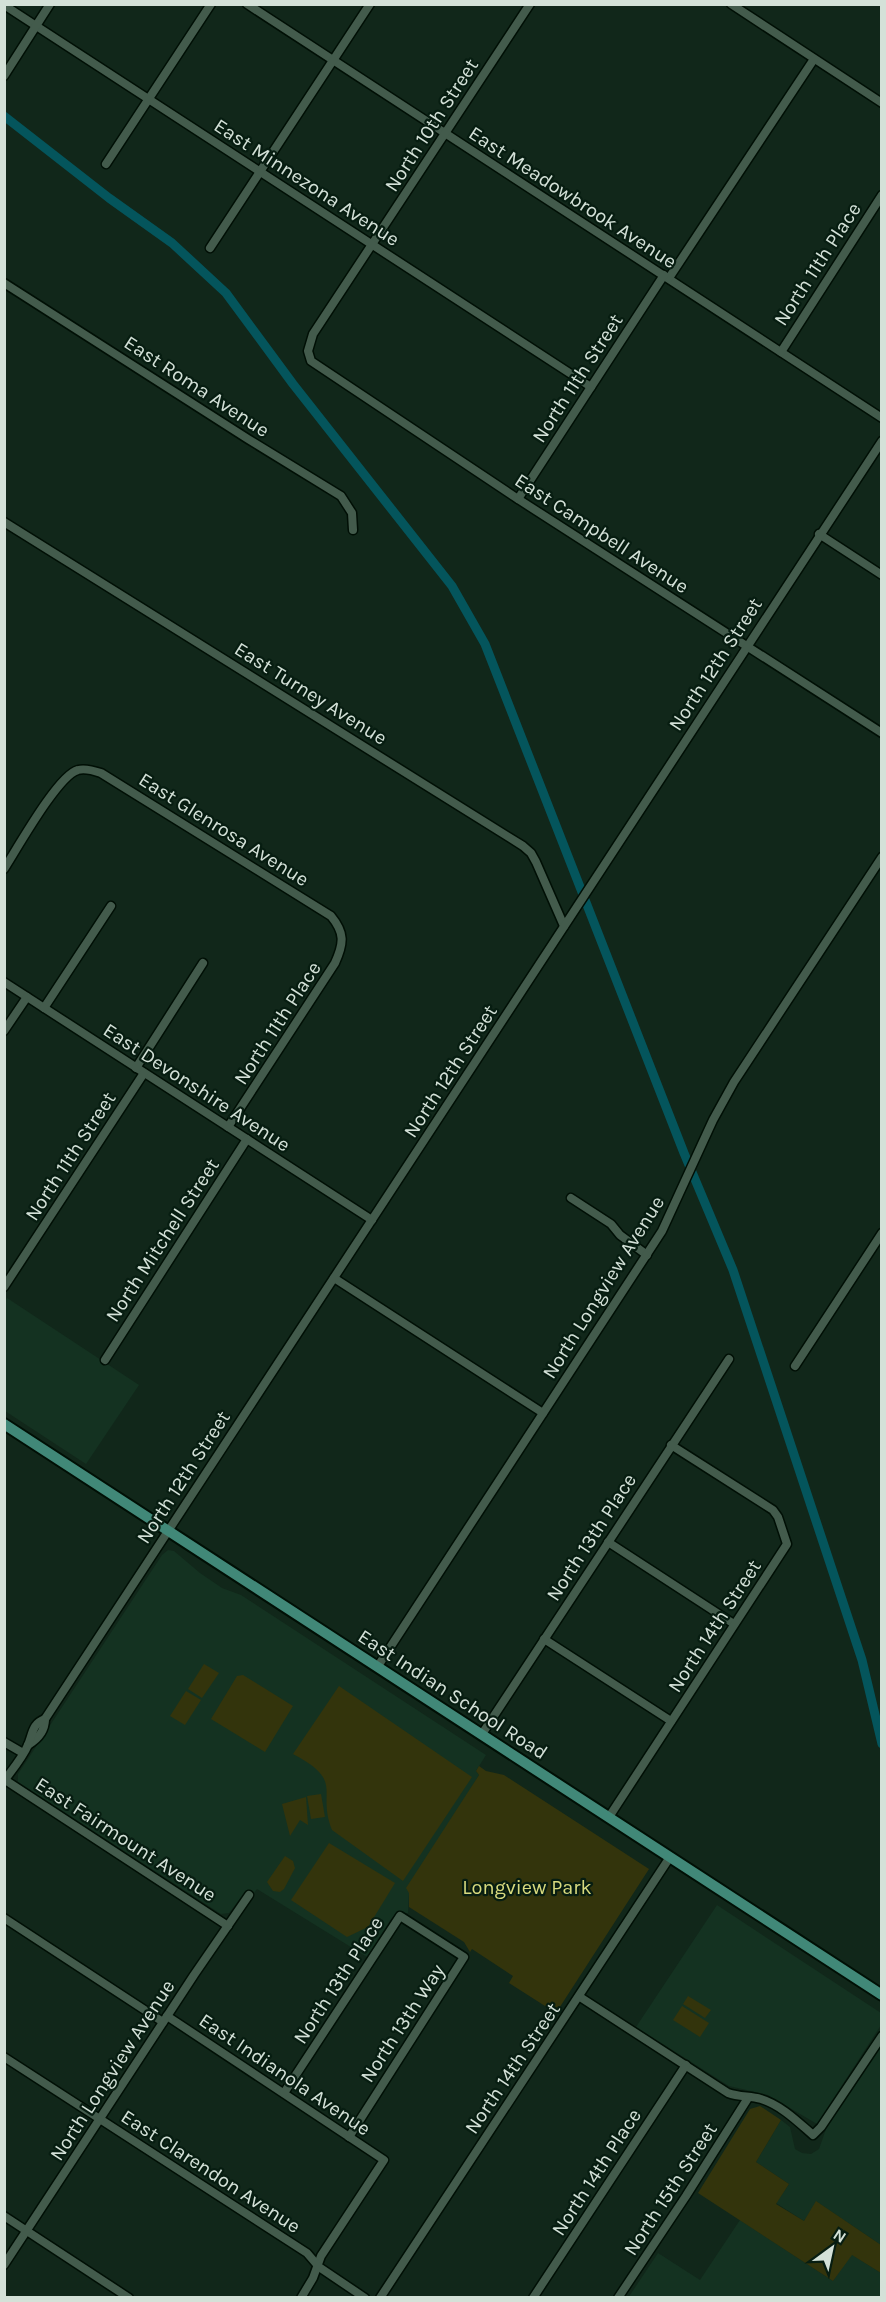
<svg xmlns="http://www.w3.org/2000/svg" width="886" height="2302" font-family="Karla,sans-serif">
	<rect width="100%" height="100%" fill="#11271a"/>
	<g fill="#143221">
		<path d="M7 1298 139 1385 86 1464 5 1411 4 1302Z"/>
		<path d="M168 1550 174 1551 200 1573 222 1588 241 1595 486 1755 476 1771 479 1775 409 1893 408 1913H399L391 1919 367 1957 257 1889 254 1893 246 1891 229 1913 221 1914 18 1782V1774L162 1555Z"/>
		<path d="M717 1905 881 2013V2025L817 2124 768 2095 729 2086 636 2027Z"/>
		<path d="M881 2046V2245L817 2202 804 2221 776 2203 789 2184 756 2162 781 2120 790 2127 795 2149 802 2153 811 2154 819 2149 826 2129Z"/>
		<path d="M740 2220 833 2281 851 2254 881 2273V2297L628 2298 658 2253 700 2280Z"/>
	</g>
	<g fill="#33340c">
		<path d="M204 1664 219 1673 202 1698 188 1689Z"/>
		<path d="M243 1675 293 1706 265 1752 211 1719 237 1676Z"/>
		<path d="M339 1686 472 1777 403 1881 332 1830C316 1790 346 1782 293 1754Z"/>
		<path d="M186 1691 201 1700 185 1725 170 1716Z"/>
		<path d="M479 1766 486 1771 504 1775 649 1869 556 2013 509 1983 513 1976 472 1949 470 1952 464 1942 409 1907V1893L406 1888 479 1775 476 1771Z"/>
		<path d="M321 1794 325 1817 311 1819 307 1796Z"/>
		<path d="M306 1797 308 1825 300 1820 290 1836 282 1804Z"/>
		<path d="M329 1843 395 1883 368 1927 347 1937 291 1900Z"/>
		<path d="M285 1856 293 1861 295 1868 284 1889 280 1892 273 1891 267 1882Z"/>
		<path d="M688 1996 711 2010 705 2018 683 2004Z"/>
		<path d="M682 2006 709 2023 700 2037 673 2020Z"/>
		<path d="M760 2106 781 2120 756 2162 789 2184 776 2204 804 2221 816 2201 881 2245V2273L852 2255 833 2281 698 2193 750 2109Z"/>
	</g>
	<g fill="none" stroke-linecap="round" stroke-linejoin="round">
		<path stroke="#04555c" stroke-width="9" d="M4 116 109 198 172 243 226 293 293 384 452 586 485 644 684 1153 733 1270 862 1660 882 1744"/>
		<g stroke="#000f05" stroke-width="11">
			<g id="minor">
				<path d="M247 4 882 418"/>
				<path d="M530 4 313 334 308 351 311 361 518 499 882 733"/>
				<path d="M731 4 882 103"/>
				<path d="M4 5 591 387"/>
				<path d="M4 76 50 4"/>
				<path d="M106 164 211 4"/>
				<path d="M210 248 370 4"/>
				<path d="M669 278 814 59"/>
				<path d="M4 283 248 439 341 496 352 513 353 530"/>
				<path d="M781 352 882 195"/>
				<path d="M518 499 664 275"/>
				<path d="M4 522 523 846 531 853 536 862 564 926"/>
				<path d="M819 534 882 575"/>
				<path d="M4 869C17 849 58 775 78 770 85 768 95 771 101 773L331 916C345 933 344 943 335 963L228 1127"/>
				<path d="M4 982 372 1220"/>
				<path d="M44 1008 111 906"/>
				<path d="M4 1031 27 997"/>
				<path d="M136 1068 203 963"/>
				<path d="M571 1198 611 1224 620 1235 647 1255"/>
				<path d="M334 1278 543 1413"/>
				<path d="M4 1287 144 1073"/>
				<path d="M105 1360 247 1139"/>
				<path d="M795 1366 882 1233"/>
				<path d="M608 1542 734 1624"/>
				<path d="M544 1639 671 1721"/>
				<path d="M378 1666 662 1231 713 1120 734 1082 882 857"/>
				<path d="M482 1734 729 1359"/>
				<path d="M4 1742 23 1753"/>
				<path d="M28 1745C38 1739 45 1730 45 1719L882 441"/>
				<path d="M5 1780 228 1926"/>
				<path d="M4 1781C12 1770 23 1757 28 1745 33 1733 32 1724 45 1719"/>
				<path d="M609 1817 787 1544 778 1517 773 1510 671 1445"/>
				<path d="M4 1918 163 2022"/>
				<path d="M580 1997 728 2093C739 2097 750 2096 761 2099 781 2105 798 2122 813 2135L821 2127 882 2036"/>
				<path d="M167 2016 384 2160 321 2256 313 2278 301 2298"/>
				<path d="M4 2057 307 2253 319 2267 365 2298"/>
				<path d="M284 2093 400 1916 464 1957 349 2137"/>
				<path d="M4 2216 129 2298"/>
				<path d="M4 2265 194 1975 249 1895"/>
				<path d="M380 2298 670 1857"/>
				<path d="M533 2298 686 2065"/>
				<path d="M618 2298 686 2196 748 2098"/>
			</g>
		</g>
		<g stroke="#000f05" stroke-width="14">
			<path id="major" d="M4 1424 882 1995"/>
		</g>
		<use href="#minor" stroke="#435b4c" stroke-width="8"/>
		<use href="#major" stroke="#418878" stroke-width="10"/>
	</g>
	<g text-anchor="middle" stroke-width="4.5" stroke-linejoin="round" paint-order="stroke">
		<g font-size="20" fill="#d4e1d8" stroke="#071d11">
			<text transform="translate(431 125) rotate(-57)" y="7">North 10th Street</text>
			<text transform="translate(307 182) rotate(33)" y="7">East Minnezona Avenue</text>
			<text transform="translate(573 197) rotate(33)" y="7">East Meadowbrook Avenue</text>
			<text transform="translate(817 264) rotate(-57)" y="7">North 11th Place</text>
			<text transform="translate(577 378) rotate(-57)" y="7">North 11th Street</text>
			<text transform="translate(197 386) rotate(33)" y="7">East Roma Avenue</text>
			<text transform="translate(602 533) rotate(33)" y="7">East Campbell Avenue</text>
			<text transform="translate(715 664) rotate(-57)" y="7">North 12th Street</text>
			<text transform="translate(311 693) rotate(32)" y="7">East Turney Avenue</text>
			<text transform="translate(224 829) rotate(32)" y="7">East Glenrosa Avenue</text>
			<text transform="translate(277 1023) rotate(-57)" y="7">North 11th Place</text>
			<text transform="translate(450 1071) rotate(-57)" y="7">North 12th Street</text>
			<text transform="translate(197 1087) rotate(33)" y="7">East Devonshire Avenue</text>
			<text transform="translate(70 1156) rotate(-57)" y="7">North 11th Street</text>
			<text transform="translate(162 1240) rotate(-57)" y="7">North Mitchell Street</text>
			<text transform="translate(603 1287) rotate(-58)" y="7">North Longview Avenue</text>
			<text transform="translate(183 1477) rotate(-57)" y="7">North 12th Street</text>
			<text transform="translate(591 1537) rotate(-57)" y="7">North 13th Place</text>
			<text transform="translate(714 1626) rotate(-57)" y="7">North 14th Street</text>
			<text transform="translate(453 1694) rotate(33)" y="7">East Indian School Road</text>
			<text transform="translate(126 1839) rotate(33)" y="7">East Fairmount Avenue</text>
			<text transform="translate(338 1980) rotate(-57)" y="7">North 13th Place</text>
			<text transform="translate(402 2023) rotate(-57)" y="7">North 13th Way</text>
			<text transform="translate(512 2068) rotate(-56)" y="7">North 14th Street</text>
			<text transform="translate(112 2070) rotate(-57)" y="7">North Longview Avenue</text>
			<text transform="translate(285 2074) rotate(34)" y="7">East Indianola Avenue</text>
			<text transform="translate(211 2171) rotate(33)" y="7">East Clarendon Avenue</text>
			<text transform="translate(596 2172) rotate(-57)" y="7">North 14th Place</text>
			<text transform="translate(670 2189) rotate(-57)" y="7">North 15th Street</text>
		</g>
		<g font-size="20" fill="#d8da7e" stroke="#071d11">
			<text x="527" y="1894">Longview Park</text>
		</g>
	</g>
	<rect width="886" height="2302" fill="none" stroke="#d4e1d8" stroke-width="12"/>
	<g transform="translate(832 2248) rotate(33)" stroke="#071d11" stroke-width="4.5" paint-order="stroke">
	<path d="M0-4.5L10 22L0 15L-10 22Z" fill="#d4e1d8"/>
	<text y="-9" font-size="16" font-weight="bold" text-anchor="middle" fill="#d4e1d8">N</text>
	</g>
</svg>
